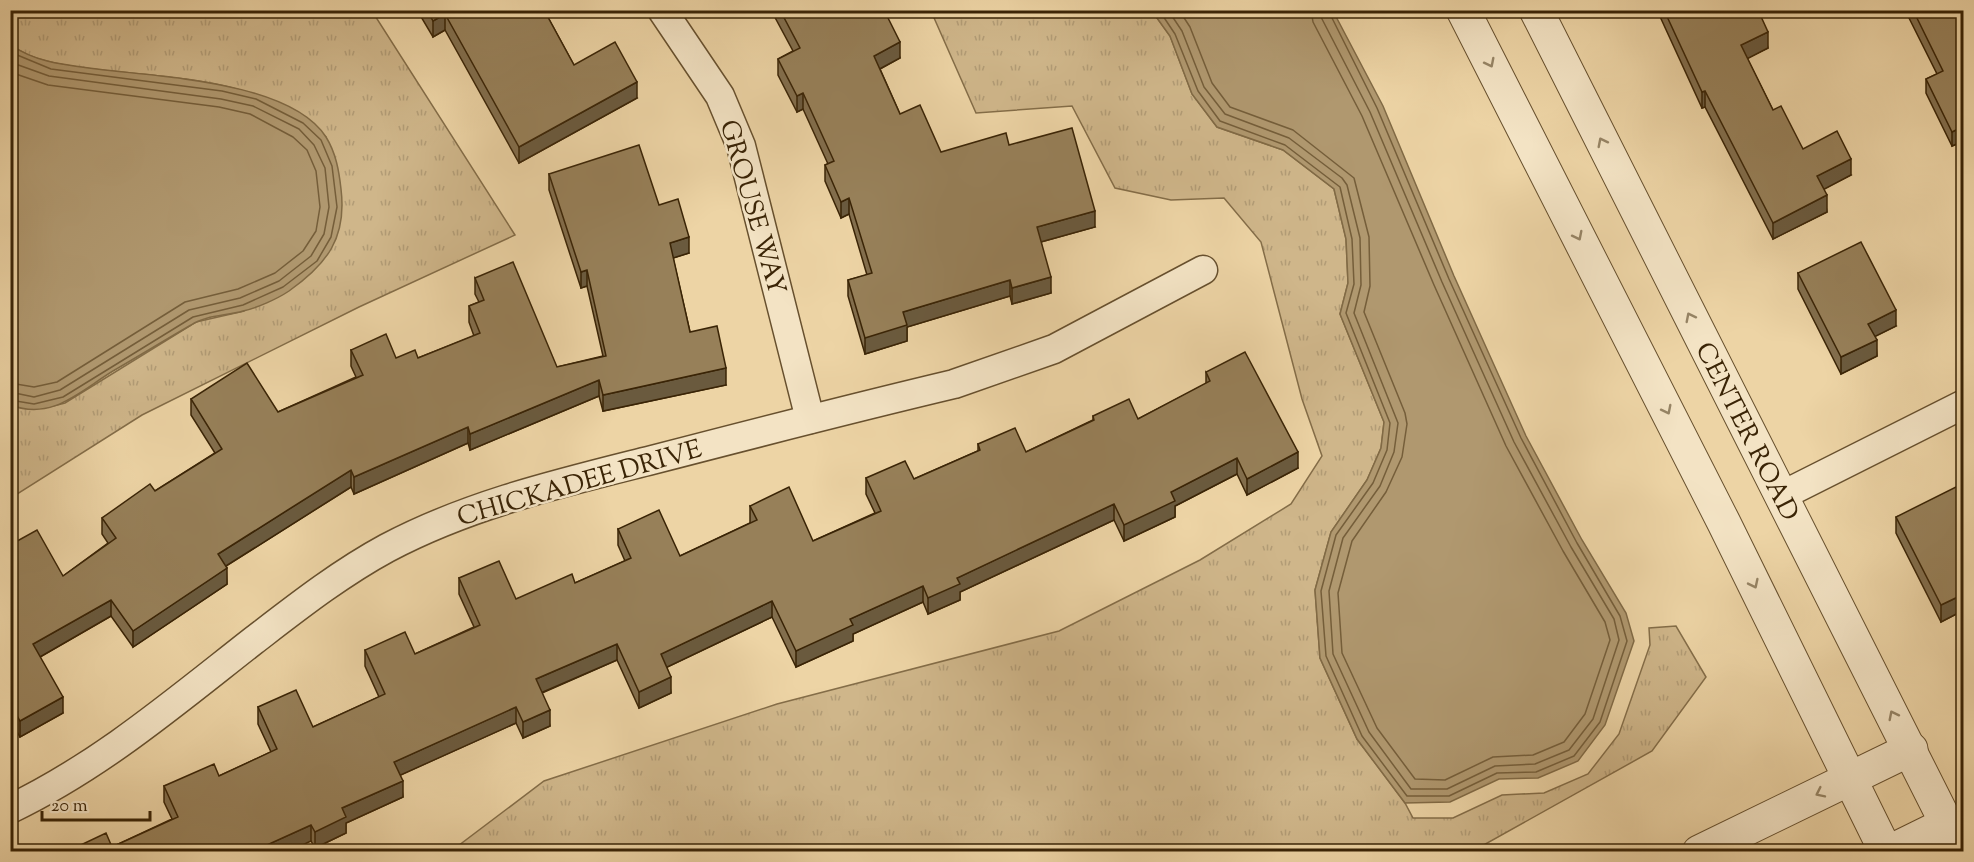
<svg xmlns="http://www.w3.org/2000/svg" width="1974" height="862" font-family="'Sorts Mill Goudy',serif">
	<defs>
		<pattern id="grass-tufts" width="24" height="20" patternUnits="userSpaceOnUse" patternTransform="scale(1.5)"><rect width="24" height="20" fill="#cfb68a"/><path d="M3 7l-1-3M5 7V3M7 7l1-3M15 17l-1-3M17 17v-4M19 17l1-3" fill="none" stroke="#b29c76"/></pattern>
	</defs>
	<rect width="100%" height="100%" fill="#edd4a5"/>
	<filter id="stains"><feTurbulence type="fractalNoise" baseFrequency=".00333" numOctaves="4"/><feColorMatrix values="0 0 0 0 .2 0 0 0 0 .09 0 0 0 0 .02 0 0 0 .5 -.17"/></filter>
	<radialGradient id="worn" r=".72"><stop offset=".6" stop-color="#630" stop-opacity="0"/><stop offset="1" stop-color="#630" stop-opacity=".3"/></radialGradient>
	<g fill="url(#grass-tufts)" stroke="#846d48" stroke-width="1.5">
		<path d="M10 11H372L515 235 359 307 142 415 11 498V405C28 412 48 408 65 403L196 322 244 311 326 137C264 77 175 79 93 69 64 65 35 62 11 45Z"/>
		<path d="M931 11H1152L1170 36 1192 94 1217 127 1283 150 1334 189 1346 239 1348 283 1340 314 1384 422 1381 448 1367 480 1331 532 1315 590 1320 658 1357 739 1405 803 1413 818H1453L1502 795 1544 793 1588 774 1619 734 1650 645 1649 628 1676 626 1706 677 1652 751 1473 851 450 852 544 781 777 704 1059 631 1200 560 1291 504 1322 456 1302 399 1261 242 1224 198 1171 200 1115 188 1072 106 976 113Z"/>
	</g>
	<g fill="#b0986f" stroke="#816a45" stroke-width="1.5">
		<path d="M1152 11H1333L1383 106 1454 276 1526 436 1582 540 1626 613 1634 641 1605 725 1578 761 1538 778 1499 779 1450 802 1405 803 1357 739 1320 658 1315 590 1331 532 1367 480 1381 448 1384 422 1340 314 1348 283 1346 239 1334 189 1283 150 1217 127 1192 94 1170 36Z"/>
		<path d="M11 45C36 63 67 65 97 69 158 77 290 81 326 137 336 153 339 171 341 189 347 238 327 264 289 291 277 299 257 308 243 311 226 316 206 315 191 325 165 340 139 356 113 371 80 391 52 421 11 405Z"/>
	</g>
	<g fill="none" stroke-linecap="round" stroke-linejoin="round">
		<g stroke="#755e3a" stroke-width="1.5">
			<path d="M1159 10 1175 34 1198 91 1220 121 1285 145 1340 187 1352 239 1354 284 1346 313 1390 423 1387 450 1373 483 1336 535 1321 591 1326 656 1362 736 1407 796H1449L1497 773 1536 772 1574 756 1600 722 1627 641 1620 616 1577 543 1521 438 1449 279 1377 108 1328 10"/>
			<path d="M1168 10 1182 31 1204 87 1225 114 1289 138 1342 178 1347 185 1360 238 1361 285 1354 313 1398 423 1394 452 1380 486 1343 538 1329 591 1333 654 1369 732 1411 789H1447L1495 766 1535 764 1569 750 1593 719 1619 640 1614 619 1571 547 1514 442 1442 282 1370 112 1322 19 1320 10"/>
			<path d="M1179 10 1190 27 1212 83 1230 107 1293 130 1354 178 1369 237 1370 286 1364 312 1405 413 1407 424 1402 457 1386 492 1352 541 1338 593 1342 653 1377 728 1415 779 1445 780 1493 757 1533 755 1564 742 1585 714 1610 640 1605 622 1563 551 1506 446 1434 285 1362 116 1313 22 1311 10"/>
			<path d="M10 52 51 69 222 91 256 99 303 123 321 140 332 166 337 207 331 237 317 261 283 287 243 305 193 317 63 397 34 404 10 400"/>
			<path d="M10 62 49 76 221 99 253 106 299 129 314 145 325 168 329 207 324 234 311 256 279 281 240 298 189 310 60 390 34 397 10 392"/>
			<path d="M10 72 48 85 219 107 250 114 293 137 307 150 316 171 320 207 316 231 303 251 275 273 238 289 185 302 57 382 34 387 10 383"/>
		</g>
		<g stroke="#67502e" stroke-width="31">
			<g id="minor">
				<path d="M662 10 720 96 741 146 810 419"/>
				<path d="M1781 496 1964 404"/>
				<path d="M10 809C100 766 175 702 253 641 296 608 339 574 387 548 470 504 561 483 652 460 752 434 853 408 954 384L1054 349 1203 270"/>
			</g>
		</g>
		<g stroke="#67502e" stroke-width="35">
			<g id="tertiary">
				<path d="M1463 10 1724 523 1886 852"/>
				<path d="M1536 10 1961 852"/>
				<path d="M1699 852 1911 749"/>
				<path d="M1889 852 1948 823"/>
			</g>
		</g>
		<use href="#minor" stroke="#f3e3c4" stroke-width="28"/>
		<use href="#tertiary" stroke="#f3e3c4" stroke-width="33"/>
	</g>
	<g fill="#826e4d" stroke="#3a2406" stroke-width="1.5">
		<path d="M417 10H544L574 65 637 98 519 163 445 30 433 37Z"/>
		<path d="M771 10H884L900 58 880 69 900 114 941 152 1009 145 1095 227 1041 242 1051 293 1012 304 1010 296 907 327V341L865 354 848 296V280L867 275 849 214 841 218 825 181V165L828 164 803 109 797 112 778 75V59L793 51Z"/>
		<path d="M1657 10H1758L1768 48 1747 58 1773 110 1803 149 1851 175 1823 189 1827 212 1773 239 1705 107 1702 108Z"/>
		<path d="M1905 10H1964V141L1952 146 1926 93V79L1937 74Z"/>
		<path d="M549 174 659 205 689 253 673 258 690 332 726 385 603 411 599 396 470 450 468 443 354 494 351 487 226 566 227 584 133 647 111 616 40 657 63 713 20 737 15 728 10 545 63 576 108 543 102 534V518L155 491 215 453 191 415V399L278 412 356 377 351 366V350L396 358H418L474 336 469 322V306L479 302 475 294V278L557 367 603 356 587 286 581 288 549 190Z"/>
		<path d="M1798 273 1896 326 1875 336 1877 356 1841 374 1798 289Z"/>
		<path d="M1206 372 1298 468 1247 495 1237 474 1175 506V517L1124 541 1114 520 960 592V600L928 614 923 602 853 634V641L796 667 772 617 667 667 671 693 639 708 617 660 542 693 550 726 523 738 516 723 400 775 403 797 346 823V833L315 848 311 841 112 847 172 819 164 802V786L219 776 271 752 258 724V707L313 727 379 697 365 666V650L415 654 474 627 459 594V578L516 599 575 583 625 561 618 545V529L680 556 750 523V506L813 541 875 513 866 494V478L914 479 978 451V444L1026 452 1093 420V416L1138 419 1206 384Z"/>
		<path d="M1964 492V610L1941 622 1896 533V517Z"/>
	</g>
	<g fill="#6a5a3e" stroke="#3a2406" stroke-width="1.5">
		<path d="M445 14V30L433 37V21Z"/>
		<path d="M1768 32V48L1741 62V45Z"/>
		<path d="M900 42V58L874 72V56Z"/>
		<path d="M637 82V98L519 163V147Z"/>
		<path d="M1705 91V107L1702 108V92Z"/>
		<path d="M803 93V109L797 112V96Z"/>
		<path d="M1964 126V141L1952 146V132Z"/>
		<path d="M1851 159V175L1817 193V176Z"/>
		<path d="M1827 195V212L1773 239V223Z"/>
		<path d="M849 198V214L841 218V202Z"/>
		<path d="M1095 211V227L1037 243V227Z"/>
		<path d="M689 237V253L670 259V243Z"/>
		<path d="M587 270V286L581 288V272Z"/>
		<path d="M1051 277V293L1012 304V288Z"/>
		<path d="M1010 280V296L907 327V341L865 354V338L903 312Z"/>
		<path d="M1896 310V326L1868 340V324Z"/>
		<path d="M1877 340V356L1841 374V357Z"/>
		<path d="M726 368V385L603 411V395Z"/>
		<path d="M599 380V396L470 450V434Z"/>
		<path d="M468 427V443L354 494V477Z"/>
		<path d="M1298 452V468L1247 495V479Z"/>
		<path d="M1237 458V474L1175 506V517L1124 541V525L1171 492Z"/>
		<path d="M351 470V487L218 571V554Z"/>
		<path d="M1114 504V520L960 592V600L928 614V598L957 578Z"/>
		<path d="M227 568V584L133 647V631Z"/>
		<path d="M923 586V602L853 634V641L796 667V651L850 619Z"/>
		<path d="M1964 594V610L1941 622V605Z"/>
		<path d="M111 600V616L33 661V644Z"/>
		<path d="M772 601V617L661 670V654Z"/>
		<path d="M617 644V660L536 695V679Z"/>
		<path d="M671 677V693L639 708V692Z"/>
		<path d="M63 697V713L20 737V721Z"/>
		<path d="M516 707V723L394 778V762Z"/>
		<path d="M550 710V726L523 738V722Z"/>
		<path d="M15 712V728L10 731V715Z"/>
		<path d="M403 781V797L346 823V833L315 848V832L342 808Z"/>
		<path d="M311 825V841L288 852H260V848Z"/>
	</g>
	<g fill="#978059" stroke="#3a2406" stroke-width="1.5">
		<path d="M427 10H544L574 65 615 42 637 82 519 147 445 14 433 21Z"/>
		<path d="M780 10H884L900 42 874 56 900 114 920 105 941 152 1006 133 1009 145 1072 128 1095 211 1037 227 1051 277 1012 288 1010 280 903 312 907 325 865 338 848 280 872 273 849 198 841 202 825 165 834 161 803 93 797 96 778 59 800 48Z"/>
		<path d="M1664 10H1758L1768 32 1741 45 1773 110 1781 106 1803 149 1837 131 1851 159 1817 176 1827 195 1773 223 1705 91 1702 92Z"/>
		<path d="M1913 10H1964V126L1952 132 1926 79 1943 71Z"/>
		<path d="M639 145 659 205 678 199 689 237 670 243 690 332 717 326 726 368 603 395 599 380 470 434 468 427 354 477 351 470 218 554 227 568 133 631 111 600 33 644 63 697 20 721 15 712 10 715V545L37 530 63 576 116 538 102 518 150 484 155 491 222 449 191 399 247 363 278 412 363 375 351 350 386 334 396 358 415 350 418 358 480 333 469 306 484 300 475 278 513 262 557 367 606 356 587 270 581 272 549 174Z"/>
		<path d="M1861 242 1896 310 1868 324 1877 340 1841 357 1798 273Z"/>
		<path d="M1245 352 1298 452 1247 479 1237 458 1171 492 1175 501 1124 525 1114 504 957 578 960 584 928 598 923 586 850 619 853 625 796 651 772 601 661 654 671 677 639 692 617 644 536 679 550 710 523 722 516 707 394 762 403 781 342 808 346 817 315 832 311 825 260 848 262 852H66L106 833 112 847 178 817 164 786 214 764 219 776 277 749 258 707 296 690 313 727 385 694 365 650 405 632 415 654 480 625 459 578 499 561 516 599 572 574 575 583 631 558 618 529 659 510 680 556 757 520 750 506 789 487 813 541 881 511 866 478 905 461 914 479 980 450 978 444 1015 428 1026 452 1094 420 1093 416 1129 399 1138 419 1210 381 1206 372Z"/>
		<path d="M1960 485 1964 492V594L1941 605 1896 517Z"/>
	</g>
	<defs><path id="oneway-chevron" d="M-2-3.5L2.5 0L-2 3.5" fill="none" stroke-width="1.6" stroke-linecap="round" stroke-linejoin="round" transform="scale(1.5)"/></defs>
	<g stroke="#968465">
		<use href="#oneway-chevron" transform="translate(1490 63) rotate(63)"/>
		<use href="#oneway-chevron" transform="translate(1602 142) rotate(-117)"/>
		<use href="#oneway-chevron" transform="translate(1578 236) rotate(63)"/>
		<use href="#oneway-chevron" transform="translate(1690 317) rotate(-117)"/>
		<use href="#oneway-chevron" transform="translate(1667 410) rotate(63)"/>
		<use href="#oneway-chevron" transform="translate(1754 584) rotate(64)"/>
		<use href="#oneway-chevron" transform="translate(1893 715) rotate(-117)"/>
		<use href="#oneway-chevron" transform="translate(1820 793) rotate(154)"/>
	</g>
	<g text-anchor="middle" stroke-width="5" stroke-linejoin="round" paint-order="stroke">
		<g font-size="26" fill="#3a2406" stroke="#f3e3c4">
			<text transform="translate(754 207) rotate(74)" y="9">GROUSE WAY</text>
			<text transform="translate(1748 431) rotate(63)" y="9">CENTER ROAD</text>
			<text transform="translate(579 482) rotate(-16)" y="9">CHICKADEE DRIVE</text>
		</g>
	</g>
	<rect width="1974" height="862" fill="none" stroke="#edd4a5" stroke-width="36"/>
	<rect x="12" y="12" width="1950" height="838" fill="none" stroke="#3a2406" stroke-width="3"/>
	<rect x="18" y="18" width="1938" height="826" fill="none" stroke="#3a2406" stroke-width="1.5"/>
	<path d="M42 811v9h108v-9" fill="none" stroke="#3a2406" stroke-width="3"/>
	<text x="51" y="811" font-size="18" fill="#3a2406" stroke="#f3e3c4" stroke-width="4.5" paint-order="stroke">20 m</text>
	<rect width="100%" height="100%" filter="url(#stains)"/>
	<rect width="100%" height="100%" fill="url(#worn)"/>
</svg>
